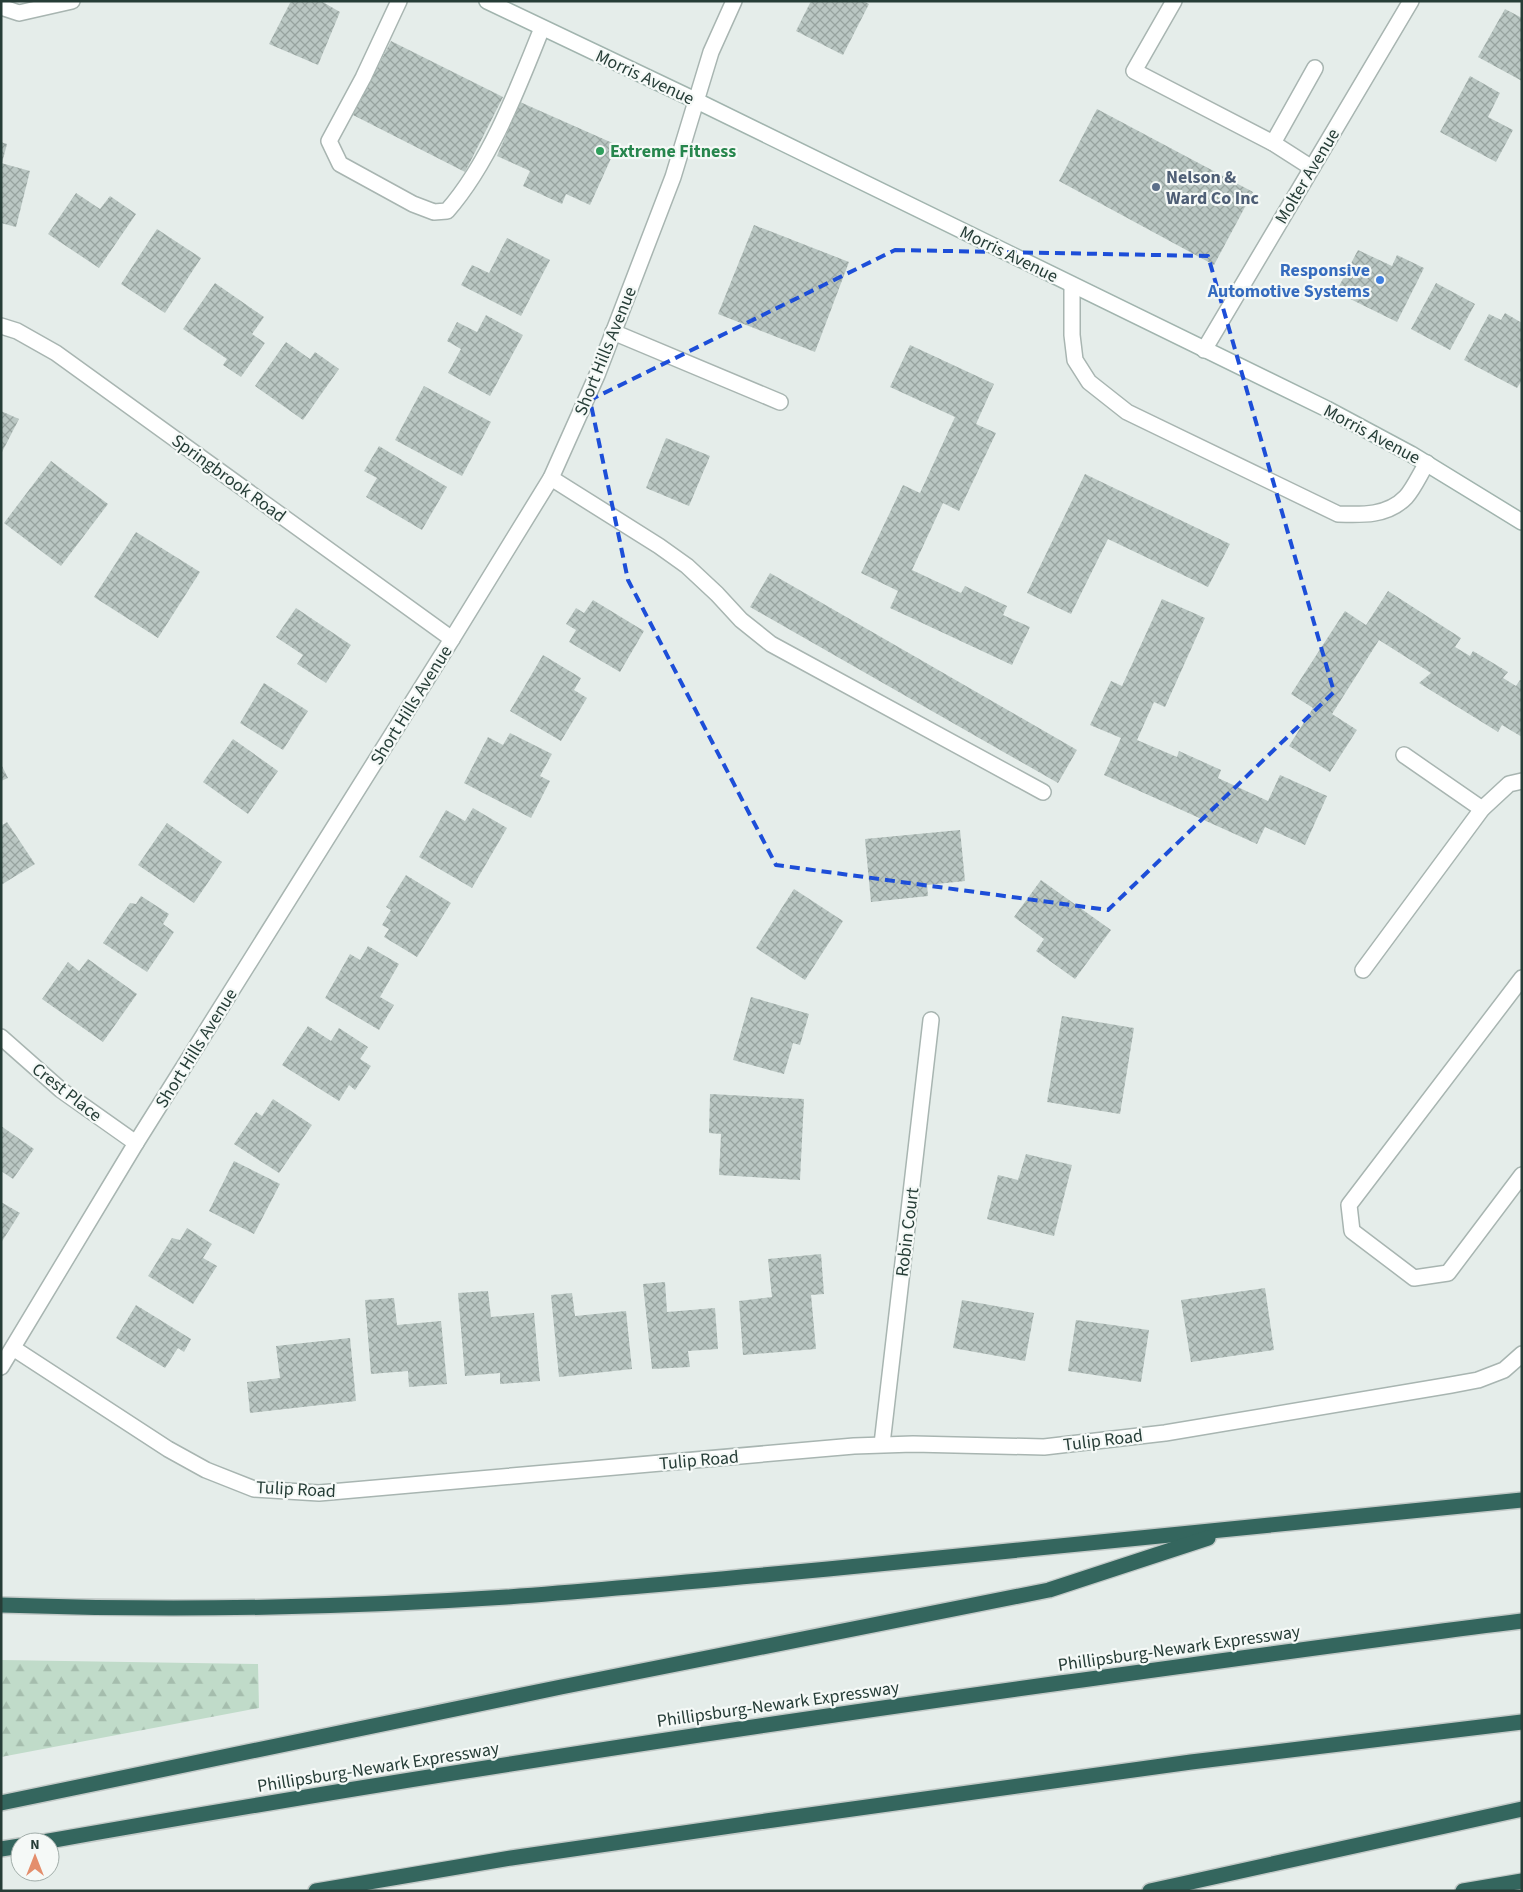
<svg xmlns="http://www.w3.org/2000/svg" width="1523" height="1892" font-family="'Source Sans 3',sans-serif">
	<defs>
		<pattern id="forest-firs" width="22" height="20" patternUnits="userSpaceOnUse" patternTransform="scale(1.25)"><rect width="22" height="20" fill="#c0dbc9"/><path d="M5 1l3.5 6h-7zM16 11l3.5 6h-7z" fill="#a5bdad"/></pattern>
		<pattern id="building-cross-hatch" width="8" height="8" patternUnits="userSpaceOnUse" patternTransform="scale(1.25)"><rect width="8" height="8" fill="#bac7c3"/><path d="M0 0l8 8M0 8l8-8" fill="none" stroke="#97a39f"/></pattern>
	</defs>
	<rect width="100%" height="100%" fill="#e5edea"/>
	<path fill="url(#forest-firs)" d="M1 1660 258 1664 259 1708 1 1757Z"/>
	<g fill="url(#building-cross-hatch)">
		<path d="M291 1H321L340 12 318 65 269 44Z"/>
		<path d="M811 1H863L869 4 843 55 796 31Z"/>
		<path d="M1505 9 1522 18V81L1478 57Z"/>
		<path d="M391 41 503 97 465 172 353 115Z"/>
		<path d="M1470 76 1500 93 1488 117 1513 130 1496 162 1440 132Z"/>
		<path d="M520 102 617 145 590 205 566 194 562 204 523 186 530 171 497 156Z"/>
		<path d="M1097 109 1253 192 1214 265 1059 181Z"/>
		<path d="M1 142 7 144 2 163H1Z"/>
		<path d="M1 163 30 171 16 227 1 223Z"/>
		<path d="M76 193 100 209 110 196 136 214 99 268 48 234Z"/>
		<path d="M754 225 849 262 815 352 718 314Z"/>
		<path d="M157 229 201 258 165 313 121 284Z"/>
		<path d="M507 238 550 260 521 316 461 285 472 265 489 273Z"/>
		<path d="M1358 250 1392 266 1397 255 1424 268 1397 322 1336 292Z"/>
		<path d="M215 283 264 317 252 334 265 343 241 377 223 365 227 359 183 329Z"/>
		<path d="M1436 283 1475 304 1450 350 1411 329Z"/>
		<path d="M1505 313 1522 323V380L1517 388 1464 360 1489 314 1501 320Z"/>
		<path d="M486 315 523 335 490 396 448 373 461 349 447 341 457 322 477 332Z"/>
		<path d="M286 342 310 359 315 352 339 369 303 420 255 386Z"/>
		<path d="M910 345 994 384 976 424 996 433 959 511 943 503 912 570 961 593 965 586 1007 606 1003 615 1030 627 1012 665 890 608 898 591 861 573 903 485 920 493 955 417 890 387Z"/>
		<path d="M424 386 491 422 462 476 395 440Z"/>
		<path d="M1 411 19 419 1 454Z"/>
		<path d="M666 438 710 456 689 506 646 488Z"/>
		<path d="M379 446 447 487 422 530 366 497 377 478 364 471Z"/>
		<path d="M51 461 108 504 61 566 4 523Z"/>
		<path d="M1085 474 1230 544 1208 587 1108 539 1071 614 1027 593Z"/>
		<path d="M136 532 200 572 158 638 94 597Z"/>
		<path d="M770 573 1077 750 1058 783 750 607Z"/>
		<path d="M1388 591 1461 638 1455 647 1470 656 1473 651 1508 672 1503 678 1516 686 1520 680 1522 681V737L1502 725 1498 732 1419 683 1431 673 1379 640 1332 714 1357 730 1330 772 1289 746 1313 708 1291 694 1345 611 1366 625Z"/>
		<path d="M1162 599 1205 618 1165 707 1154 702 1137 740 1177 757 1179 751 1221 770 1218 778 1268 801 1280 775 1327 796 1305 845 1265 827 1257 844 1104 775 1121 738 1090 725 1111 681 1122 686Z"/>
		<path d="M593 600 644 631 620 672 569 642 576 630 566 624 576 608 584 613Z"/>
		<path d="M296 608 351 645 326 683 297 664 303 655 276 637Z"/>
		<path d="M543 655 581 678 574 690 587 698 561 741 510 711Z"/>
		<path d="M264 683 308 711 283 750 240 723Z"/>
		<path d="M510 733 552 754 540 776 550 781 531 818 464 783 488 737 503 745Z"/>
		<path d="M233 739 278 771 248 814 203 782Z"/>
		<path d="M1 764 8 778 1 781Z"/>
		<path d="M473 808 507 828 472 888 419 857 446 810 465 821Z"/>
		<path d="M7 822 35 864 1 885V826Z"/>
		<path d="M167 823 222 862 194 903 138 865Z"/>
		<path d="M960 830 965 881 927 885 928 896 871 902 865 839Z"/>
		<path d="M406 875 451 903 417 957 384 937 389 929 382 925 391 910 386 907Z"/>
		<path d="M1041 880 1111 930 1075 979 1036 951 1044 939 1014 917Z"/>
		<path d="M794 889 843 921 805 980 756 948Z"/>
		<path d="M141 896 169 914 163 924 174 932 147 972 103 943 130 903 136 904Z"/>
		<path d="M368 946 399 964 380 997 394 1005 379 1030 325 998 350 954 360 960Z"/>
		<path d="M88 959 137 994 103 1042 42 999 68 962 79 971Z"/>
		<path d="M751 997 809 1014 800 1045 793 1043 784 1074 733 1060Z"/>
		<path d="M1062 1016 1134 1028 1120 1114 1047 1102Z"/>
		<path d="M308 1026 331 1041 339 1028 368 1047 360 1059 371 1066 355 1090 349 1085 339 1101 282 1065Z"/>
		<path d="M710 1094 804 1099 800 1180 719 1175 721 1134 709 1133Z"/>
		<path d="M273 1099 312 1125 279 1173 234 1144 256 1112 262 1116Z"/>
		<path d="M1 1126 34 1149 13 1179 1 1171Z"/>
		<path d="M1026 1154 1072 1165 1054 1236 987 1219 998 1175 1018 1180Z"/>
		<path d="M234 1161 280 1184 254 1234 209 1211Z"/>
		<path d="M1 1202 20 1213 1 1243Z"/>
		<path d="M187 1228 212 1244 203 1258 217 1266 193 1304 148 1276 172 1238 180 1240Z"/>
		<path d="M821 1254 824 1294 811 1295 816 1349 743 1355 739 1301 772 1297 768 1259Z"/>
		<path d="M665 1282 667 1312 715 1308 718 1349 688 1351 690 1367 652 1369 643 1284Z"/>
		<path d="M1265 1288 1274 1350 1191 1362 1181 1300Z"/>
		<path d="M488 1291 491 1317 534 1313 540 1381 500 1384V1373L465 1376 458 1293Z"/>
		<path d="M572 1293 575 1316 626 1311 632 1369 559 1377 551 1295Z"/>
		<path d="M394 1298 397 1325 441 1321 447 1384 409 1387 408 1371 371 1374 365 1300Z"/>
		<path d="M962 1300 1034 1313 1025 1361 953 1348Z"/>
		<path d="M136 1305 191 1339 184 1352 178 1348 165 1368 116 1338Z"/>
		<path d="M1076 1320 1149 1330 1141 1382 1068 1371Z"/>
		<path d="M350 1338 356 1401 250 1413 247 1382 280 1378 276 1346Z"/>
	</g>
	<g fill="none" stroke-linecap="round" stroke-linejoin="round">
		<g stroke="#a8b5b1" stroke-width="18">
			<g id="service">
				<path d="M399 1 363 78 329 141 340 164 413 204 434 212 447 211C490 162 518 88 542 28"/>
				<path d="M1174 1 1134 71 1273 143 1312 168"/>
				<path d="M1 7 19 13 72 1"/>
				<path d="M1273 143 1315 68"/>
				<path d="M1072 285V335L1075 360 1089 382 1127 412 1338 514C1362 515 1388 516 1406 497 1414 488 1420 474 1427 463"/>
				<path d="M613 332 780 402"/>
				<path d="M551 478 659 546 687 566 717 594 741 620 771 644 1043 792"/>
				<path d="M1404 755 1482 809"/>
				<path d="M1363 970 1482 809 1509 784 1522 781"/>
				<path d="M1522 978 1349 1205 1352 1231 1414 1278 1448 1273 1522 1175"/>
			</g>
		</g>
		<g stroke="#a8b5b1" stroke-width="18">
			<g id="minor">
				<path d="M1 326 17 331 56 353 452 639"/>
				<path d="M1204 350 1411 1"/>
				<path d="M1 1037 61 1090 136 1143"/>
				<path d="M13 1348 168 1449 206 1470 254 1489 319 1493 854 1446 913 1444 1044 1447 1165 1433 1451 1385 1478 1380 1504 1370 1522 1354"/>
				<path d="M1 1367 136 1143 452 639 551 478 597 375 673 177 711 52 734 1"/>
				<path d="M882 1444 931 1020"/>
			</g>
		</g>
		<g stroke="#a1b4ae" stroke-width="18">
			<path id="secondary" d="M487 1 697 101 1327 409 1411 454 1522 522"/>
		</g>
		<g stroke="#c2c9c7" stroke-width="18">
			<g id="motorway">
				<path d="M1 1605C170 1611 339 1608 507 1597 614 1589 721 1579 828 1569 1059 1547 1290 1524 1522 1500"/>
				<path d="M1 1803 561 1687 1049 1590 1208 1538"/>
				<path d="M43 1842C381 1782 720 1730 1060 1683 1214 1662 1368 1640 1522 1621"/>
				<path d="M1 1849 20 1846"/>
				<path d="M316 1891 511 1858 766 1821 1191 1762 1522 1722"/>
				<path d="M1150 1891 1522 1809"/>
				<path d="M1463 1891 1522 1881"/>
			</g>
		</g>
		<use href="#service" stroke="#fff" stroke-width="15"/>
		<use href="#minor" stroke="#fff" stroke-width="15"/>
		<use href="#secondary" stroke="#fff" stroke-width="15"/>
		<use href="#motorway" stroke="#34665e" stroke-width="15"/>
	</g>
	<path fill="none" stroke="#1d4ed8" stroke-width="4" stroke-dasharray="10 6" stroke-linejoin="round" d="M895 250 1208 256 1334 692 1108 910 776 865 628 580 590 400Z"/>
	<circle fill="#2e9e5b" stroke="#f5f9f7" stroke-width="2" cx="600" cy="151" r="5"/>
	<circle fill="#5c6f8a" stroke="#f5f9f7" stroke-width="2" cx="1156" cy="187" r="5"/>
	<circle fill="#3f7fe0" stroke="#f5f9f7" stroke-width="2" cx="1380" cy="280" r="5"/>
	<g text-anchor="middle" stroke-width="4.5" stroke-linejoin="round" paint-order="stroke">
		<g font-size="18" fill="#263d37" stroke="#f5f9f7">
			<text transform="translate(645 77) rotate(25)" y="6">Morris Avenue</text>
			<text transform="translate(1307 176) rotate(-59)" y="6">Molter Avenue</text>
			<text transform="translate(1009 254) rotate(26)" y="6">Morris Avenue</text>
			<text transform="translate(605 351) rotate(-68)" y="6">Short Hills Avenue</text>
			<text transform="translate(1372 434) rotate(28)" y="6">Morris Avenue</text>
			<text transform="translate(229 478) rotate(36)" y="6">Springbrook Road</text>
			<text transform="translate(411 705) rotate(-58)" y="6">Short Hills Avenue</text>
			<text transform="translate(196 1048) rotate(-58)" y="6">Short Hills Avenue</text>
			<text transform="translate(67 1092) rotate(38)" y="6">Crest Place</text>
			<text transform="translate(907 1232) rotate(-83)" y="6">Robin Court</text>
			<text transform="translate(1103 1440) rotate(-7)" y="6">Tulip Road</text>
			<text transform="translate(699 1460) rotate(-5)" y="6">Tulip Road</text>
			<text transform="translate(296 1489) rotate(3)" y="6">Tulip Road</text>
			<text transform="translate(1179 1648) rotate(-8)" y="6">Phillipsburg-Newark Expressway</text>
			<text transform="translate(778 1704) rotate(-8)" y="6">Phillipsburg-Newark Expressway</text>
			<text transform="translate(378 1767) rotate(-9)" y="6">Phillipsburg-Newark Expressway</text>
		</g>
		<g font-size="18" font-weight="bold" fill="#27864d" stroke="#f5f9f7" text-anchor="start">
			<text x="610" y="157">Extreme Fitness</text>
		</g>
		<g font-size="18" font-weight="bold" fill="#4e5e75" stroke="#f5f9f7" text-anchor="start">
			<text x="1166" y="183">Nelson &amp;<tspan x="1166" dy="21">Ward Co Inc</tspan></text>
		</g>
		<g font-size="18" font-weight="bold" fill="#366cbe" stroke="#f5f9f7" text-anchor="end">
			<text x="1370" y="276">Responsive<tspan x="1370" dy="21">Automotive Systems</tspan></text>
		</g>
	</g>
	<rect width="1523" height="1892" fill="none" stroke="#263d37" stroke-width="5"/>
	<g transform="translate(35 1857)"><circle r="24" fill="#f5f9f7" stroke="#a2aeaa"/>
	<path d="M0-4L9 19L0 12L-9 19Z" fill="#e48e6c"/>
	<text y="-8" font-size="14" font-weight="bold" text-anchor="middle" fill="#263d37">N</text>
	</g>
</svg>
